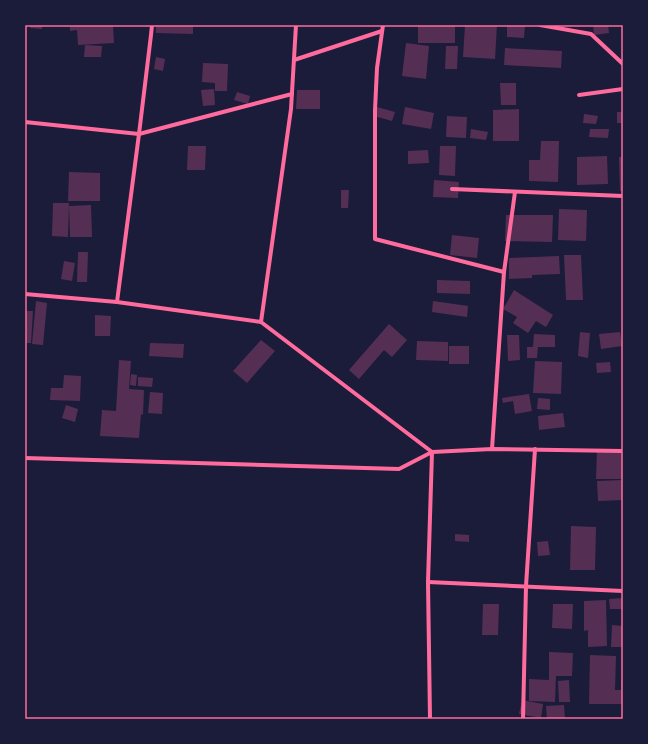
<svg xmlns="http://www.w3.org/2000/svg" width="648" height="744" font-family="Inter,sans-serif">
	<rect width="100%" height="100%" fill="#1b1b3a"/>
	<g fill="#542f53">
		<path d="M31 25H42V29L30 28Z"/>
		<path d="M70 25H113L114 43 78 45 77 30 70 31Z"/>
		<path d="M156 25H193V34L156 33Z"/>
		<rect x="418" y="25" width="37" height="18"/>
		<path d="M465 25H497L495 59 463 57Z"/>
		<path d="M507 25H525L524 38 507 37Z"/>
		<path d="M593 25H608L609 33 594 35Z"/>
		<path d="M406 43 429 46 426 79 402 76Z"/>
		<path d="M85 45 102 46 101 57H84Z"/>
		<path d="M446 46H458L457 69H445Z"/>
		<path d="M505 48 562 51 561 68 504 65Z"/>
		<path d="M156 57 165 59 163 71 154 69Z"/>
		<path d="M203 63 228 64 227 91H215V83L202 82Z"/>
		<path d="M500 83H516V105H501Z"/>
		<path d="M214 89 215 105 203 106 201 90Z"/>
		<path d="M297 90H320V109H296Z"/>
		<path d="M237 92 250 96 248 104 234 100Z"/>
		<path d="M377 107 395 112 392 121 374 116Z"/>
		<path d="M405 107 434 113 431 129 402 124Z"/>
		<path d="M519 109V141H493V110Z"/>
		<rect x="617" y="112" width="6" height="11"/>
		<path d="M584 114 598 116 596 124 583 123Z"/>
		<path d="M447 116 467 117 466 138 446 137Z"/>
		<path d="M471 129 488 132 486 140 470 138Z"/>
		<path d="M590 129H609L608 138 589 137Z"/>
		<path d="M541 141H559L558 182 529 181V160H540Z"/>
		<path d="M188 146H206L205 170H187Z"/>
		<path d="M440 146H456L455 176 439 175Z"/>
		<path d="M428 150 429 163 408 164V151Z"/>
		<path d="M607 156 608 184 577 185V157Z"/>
		<path d="M619 157H623V191H620Z"/>
		<path d="M69 172 100 173V201H68Z"/>
		<path d="M434 180 459 182 458 198 433 197Z"/>
		<path d="M341 190H349L348 208H341Z"/>
		<path d="M53 203H69L68 237 52 236Z"/>
		<path d="M91 205 92 237H70L69 206Z"/>
		<path d="M559 209 587 210 586 241 558 240Z"/>
		<path d="M506 215H553L552 242 505 241Z"/>
		<path d="M452 235 479 238 477 258 450 255Z"/>
		<path d="M78 252H88L87 282H77Z"/>
		<path d="M564 255H581L583 300H566Z"/>
		<path d="M559 256 560 274 532 275V278L509 279V258Z"/>
		<path d="M64 261 75 263 72 281 61 279Z"/>
		<path d="M437 280 470 281V294L437 293Z"/>
		<path d="M514 290 553 315 546 327 536 321 528 333 513 323 517 317 503 309Z"/>
		<path d="M36 301 47 303 43 345 32 344Z"/>
		<path d="M433 301 468 306 467 317 432 312Z"/>
		<path d="M25 311H33L31 343H25Z"/>
		<path d="M95 315 111 316 110 336H95Z"/>
		<path d="M389 324 407 340 392 357 384 350 359 379 349 370Z"/>
		<path d="M580 332 590 333 588 358 578 356Z"/>
		<path d="M620 332 622 346 601 349 599 334Z"/>
		<path d="M534 334 555 335V347H538L537 358H527V347H533Z"/>
		<path d="M507 335H519L520 360 508 361Z"/>
		<path d="M261 340 275 351 247 383 233 371Z"/>
		<path d="M417 341 448 342V361L416 360Z"/>
		<path d="M150 343 184 344 183 358 149 356Z"/>
		<rect x="449" y="346" width="20" height="18"/>
		<path d="M119 360 131 361 129 389 144 390 143 415 141 414 139 438 100 436 102 410 116 411Z"/>
		<path d="M535 361 562 362 561 394 533 393Z"/>
		<path d="M610 362 611 372 597 373 596 363Z"/>
		<path d="M131 374 137 375 136 386 130 385Z"/>
		<path d="M64 375 81 376 80 401 50 400 51 388H63Z"/>
		<path d="M138 377 153 378 152 387 138 386Z"/>
		<path d="M150 392 163 393 162 414 148 413Z"/>
		<path d="M529 394 532 411 515 414 513 401 503 403 502 398Z"/>
		<path d="M538 398 550 399V410L537 409Z"/>
		<path d="M66 405 78 409 75 422 62 418Z"/>
		<path d="M563 413 565 427 539 430 538 416Z"/>
		<path d="M597 450 623 451V479H596Z"/>
		<path d="M623 480V500L598 501 597 481Z"/>
		<path d="M571 526 596 527 595 570H570Z"/>
		<path d="M455 534 469 535V542L455 541Z"/>
		<path d="M548 541 550 555 538 556 537 542Z"/>
		<path d="M623 598V609H610L609 599Z"/>
		<path d="M606 600 607 646 588 647V630L584 631V601Z"/>
		<path d="M483 604H499L498 635H482Z"/>
		<path d="M553 604H573L572 629 552 628Z"/>
		<path d="M612 625 623 626V647H611Z"/>
		<path d="M549 652 573 653 572 676H556L555 702 529 701V679L549 680Z"/>
		<path d="M590 655 616 656 615 690H621V680H623V704H589Z"/>
		<path d="M569 680 570 702H559L558 681Z"/>
		<path d="M522 700 543 704 541 718 519 714Z"/>
		<path d="M564 705 565 719H547L546 706Z"/>
	</g>
	<g fill="none" stroke-linecap="round" stroke-linejoin="round">
		<g stroke="#ff6b9d" stroke-width="4">
			<path d="M296 25 291 109 261 322 432 452 428 582 430 719"/>
			<path d="M383 25 377 68 375 110V239L504 272"/>
			<path d="M540 25 591 34 623 64"/>
			<path d="M294 60 382 31"/>
			<path d="M579 95 623 89"/>
			<path d="M25 122 139 134 292 94"/>
			<path d="M452 189 623 196"/>
			<path d="M25 294 117 302 261 322"/>
			<path d="M117 302 139 134 151 35 152 25"/>
			<path d="M492 449 504 272 515 192"/>
			<path d="M25 458 399 469 432 452 492 449 623 451"/>
			<path d="M428 582 623 591"/>
			<path d="M523 719 526 586 535 449"/>
		</g>
	</g>
	<rect width="648" height="744" fill="none" stroke="#1b1b3a" stroke-width="52"/>
	<rect x="26" y="26" width="596" height="692" fill="none" stroke="#ff6b9d" stroke-width="1.5"/>
</svg>
